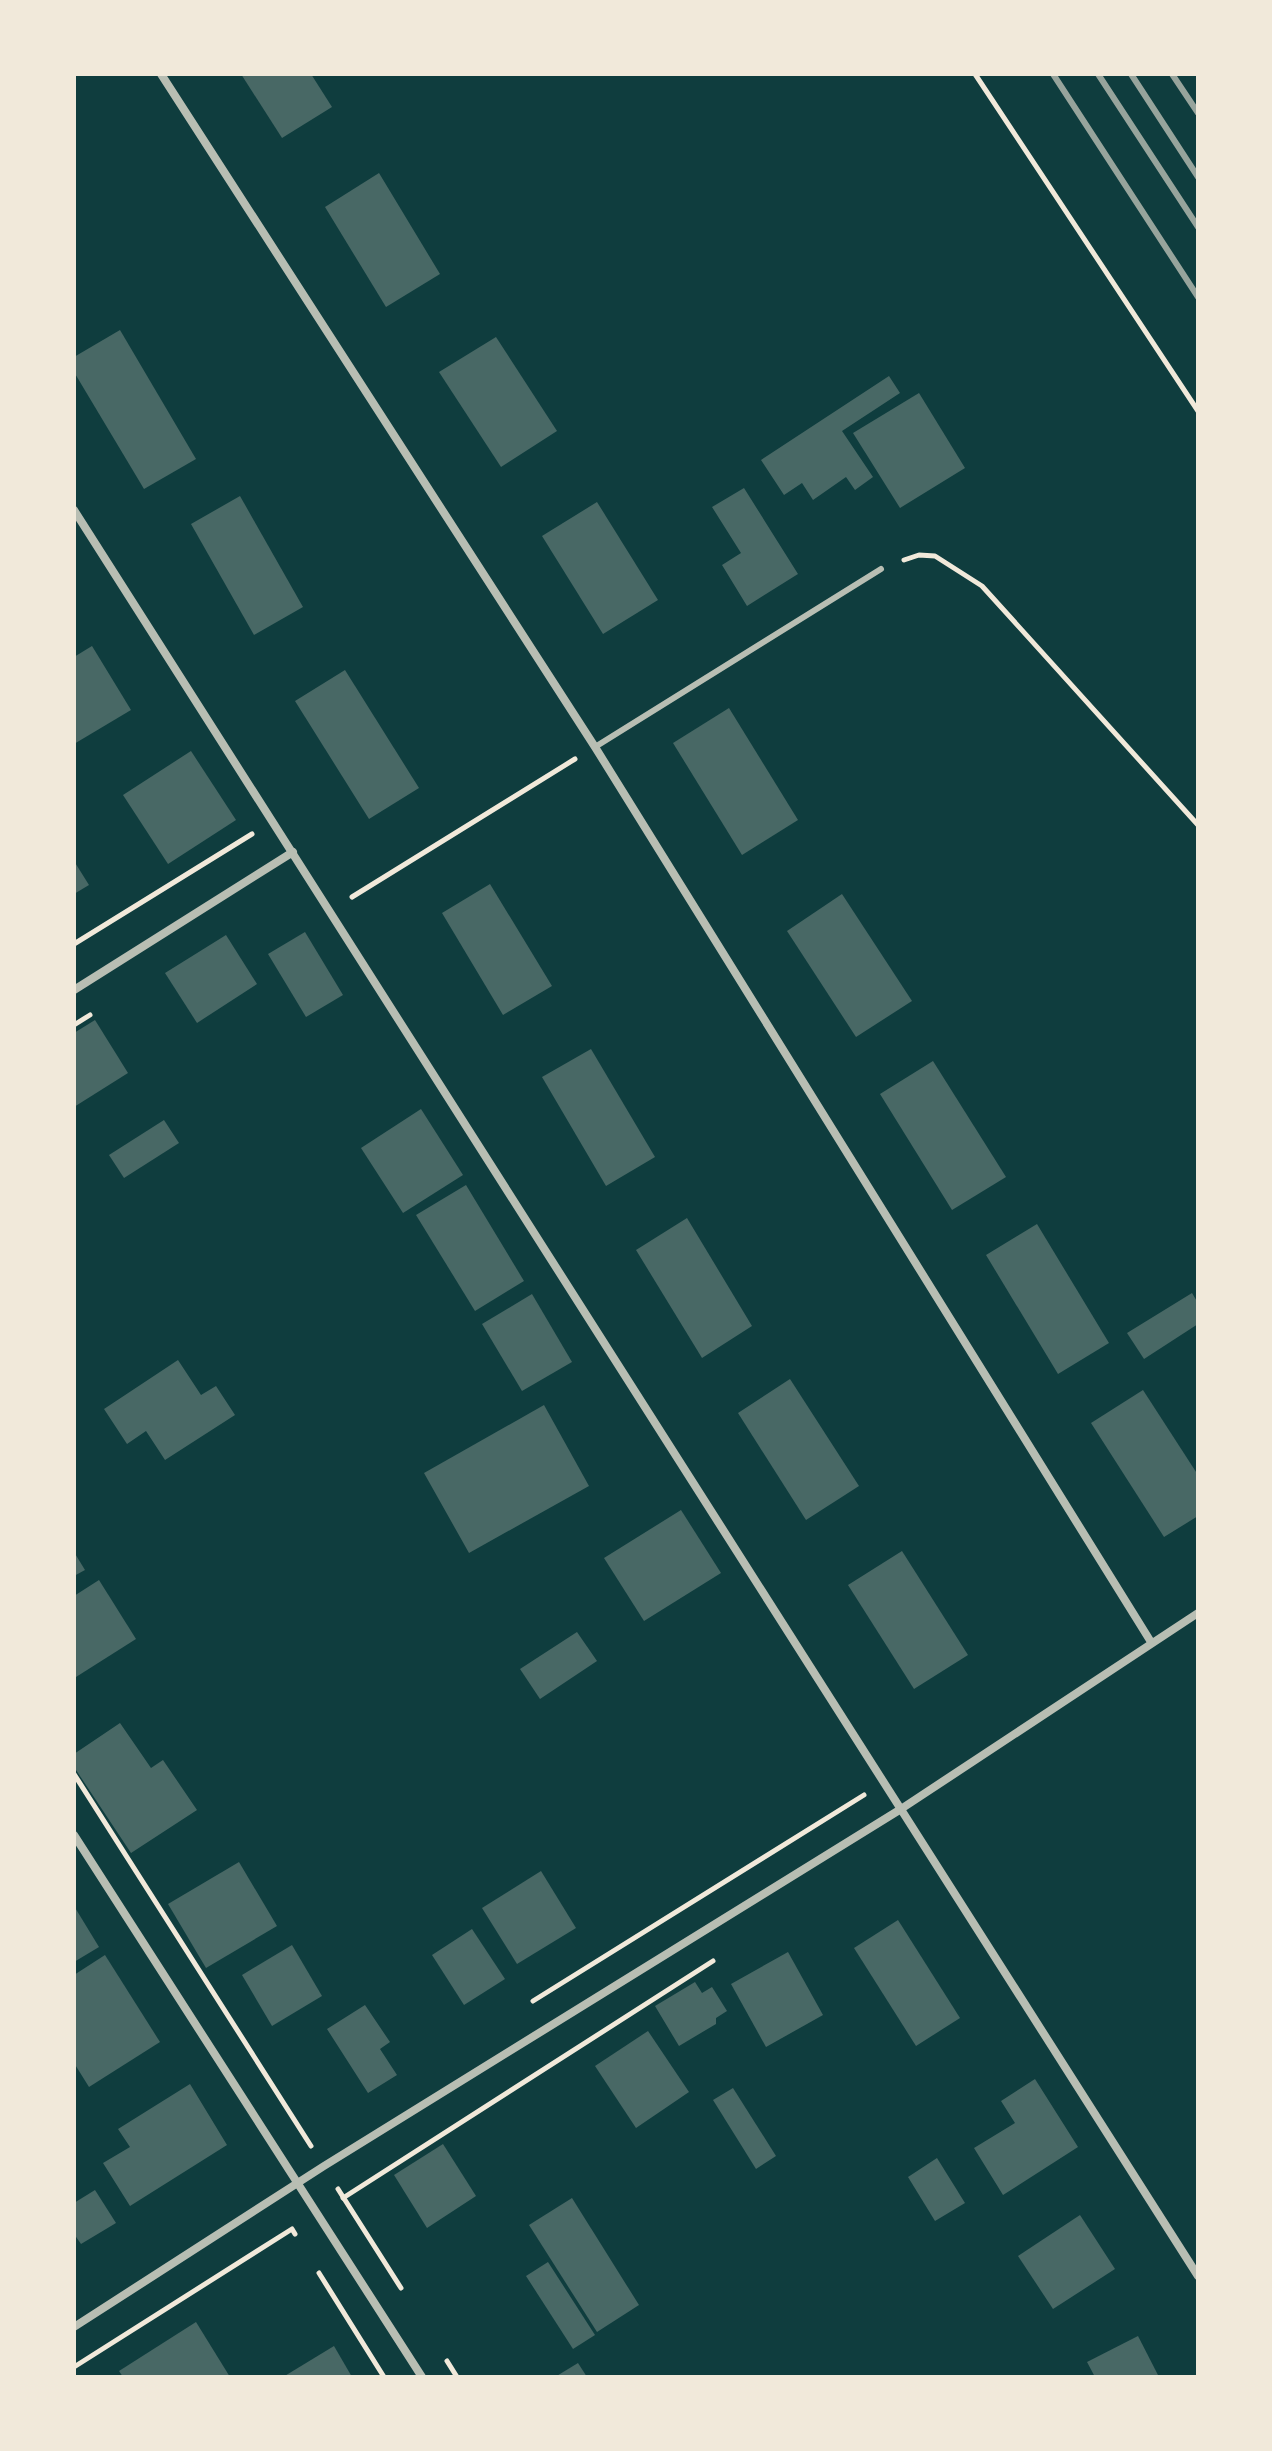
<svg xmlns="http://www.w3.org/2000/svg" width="1272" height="2451" font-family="Inter,sans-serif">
	<rect width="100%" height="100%" fill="#0f3d3e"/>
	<g fill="#486865">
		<path d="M241 74H311L332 107 282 138Z"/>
		<path d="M379 173 440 274 386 307 325 207Z"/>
		<path d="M120 330 196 459 144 489 74 372V357Z"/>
		<path d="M496 337 557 431 501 467 439 372Z"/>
		<path d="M889 376 900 393 842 431 873 477 855 490 846 477 813 500 802 483 784 495 761 460Z"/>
		<path d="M919 393 965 468 900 508 853 433Z"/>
		<path d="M744 488 798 574 747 606 722 565 741 553 712 507Z"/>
		<path d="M240 496 303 607 254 635 191 524Z"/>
		<path d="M597 502 658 600 603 634 542 536Z"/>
		<path d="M92 646 131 710 74 744V657Z"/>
		<path d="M345 670 419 788 369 819 295 701Z"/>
		<path d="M729 708 798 820 742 855 673 743Z"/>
		<path d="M191 751 236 820 168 864 123 795Z"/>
		<path d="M74 861 89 885 74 894Z"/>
		<path d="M490 884 552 986 503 1015 442 913Z"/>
		<path d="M842 894 912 1001 856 1037 787 931Z"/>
		<path d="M305 932 343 995 306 1017 268 954Z"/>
		<path d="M226 935 257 984 197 1023 165 973Z"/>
		<path d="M95 1020 128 1073 74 1107V1033Z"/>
		<path d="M591 1049 655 1157 606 1186 542 1077Z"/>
		<path d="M933 1061 1006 1177 952 1210 880 1094Z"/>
		<path d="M421 1109 463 1175 403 1213 361 1148Z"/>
		<path d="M164 1120 179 1143 124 1178 109 1155Z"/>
		<path d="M466 1185 524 1281 475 1311 416 1215Z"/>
		<path d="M687 1218 752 1326 702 1358 636 1250Z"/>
		<path d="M1037 1224 1109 1343 1058 1374 986 1255Z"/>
		<path d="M1192 1293 1198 1303V1324L1144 1359 1127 1333Z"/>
		<path d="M532 1294 572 1362 522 1391 482 1324Z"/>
		<path d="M178 1360 201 1395 216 1386 235 1415 165 1460 146 1431 127 1444 104 1409Z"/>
		<path d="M790 1379 859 1486 806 1520 738 1413Z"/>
		<path d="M1143 1390 1198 1475V1516L1164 1537 1091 1423Z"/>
		<path d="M544 1405 589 1486 469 1553 424 1473Z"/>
		<path d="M681 1510 721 1573 644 1621 604 1558Z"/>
		<path d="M902 1551 968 1655 914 1689 848 1585Z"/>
		<path d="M74 1552 85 1570 74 1576Z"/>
		<path d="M99 1580 136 1639 76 1677 74 1596Z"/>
		<path d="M577 1632 597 1661 540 1699 520 1669Z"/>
		<path d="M120 1723 151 1768 163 1760 197 1810 131 1853 74 1767V1754Z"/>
		<path d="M239 1862 277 1926 206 1968 168 1904Z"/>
		<path d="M541 1871 576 1928 517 1964 482 1908Z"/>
		<path d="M74 1906 99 1947 74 1962Z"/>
		<path d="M898 1920 960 2018 916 2046 854 1948Z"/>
		<path d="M472 1929 505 1979 464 2005 432 1955Z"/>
		<path d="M292 1945 322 1996 272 2026 242 1975Z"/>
		<path d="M788 1952 823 2015 766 2047 731 1984Z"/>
		<path d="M105 1955 160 2042 89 2087 74 2063V1975Z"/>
		<path d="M695 1982 702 1993 712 1987 727 2011 716 2018V2024L679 2046 655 2006Z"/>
		<path d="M365 2005 390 2042 380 2049 397 2075 368 2093 327 2029Z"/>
		<path d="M648 2031 689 2092 636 2128 595 2066Z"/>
		<path d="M1035 2079 1078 2147 1003 2195 974 2148 1015 2123 1001 2101Z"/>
		<path d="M190 2084 227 2145 130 2206 103 2163 130 2147 118 2129Z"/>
		<path d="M733 2088 776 2156 756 2169 713 2100Z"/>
		<path d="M443 2144 476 2196 427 2228 394 2175Z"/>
		<path d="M937 2158 965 2203 935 2221 908 2177Z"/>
		<path d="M95 2190 116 2223 81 2244 74 2234V2203Z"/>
		<path d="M572 2198 639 2305 597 2332 529 2225Z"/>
		<path d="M1080 2215 1115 2269 1053 2309 1018 2256Z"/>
		<path d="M548 2262 595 2335 573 2349 526 2276Z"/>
		<path d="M196 2322 230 2377H123L119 2371Z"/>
		<path d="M1138 2336 1159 2377H1095L1087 2362Z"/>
		<path d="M334 2346 352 2377H283Z"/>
		<path d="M578 2363 587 2377H555Z"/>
	</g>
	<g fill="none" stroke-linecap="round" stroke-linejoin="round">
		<g stroke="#f1e9da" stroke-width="5">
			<path d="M975 74 1198 411"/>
			<path d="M904 560 919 555 935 556 982 586 1198 825"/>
			<path d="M352 897 575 759"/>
			<path d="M74 944 252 834"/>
			<path d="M74 1025 90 1015"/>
			<path d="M74 1774 311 2146"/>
			<path d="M533 2001 864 1795"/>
			<path d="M338 2189 401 2288"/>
			<path d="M343 2198 713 1961"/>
			<path d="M319 2273 384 2377"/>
			<path d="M447 2361 457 2377"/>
			<path d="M74 2367 292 2229 295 2234"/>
		</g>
		<path stroke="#b8beb3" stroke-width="6" d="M595 747 881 569"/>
		<g stroke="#b8beb3" stroke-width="8">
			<path d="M161 74 595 747 1151 1642"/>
			<path d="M74 510 1198 2276"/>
			<path d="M74 990 293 852"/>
			<path d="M74 1835 422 2377"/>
			<path d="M74 2327 324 2166 901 1809 1198 1613"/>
		</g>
		<g stroke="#97a49c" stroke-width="6">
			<path d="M1053 74 1198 297"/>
			<path d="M1098 74 1198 227"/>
			<path d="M1131 74 1198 177"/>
			<path d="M1172 74 1198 113"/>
		</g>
	</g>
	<rect width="1272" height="2451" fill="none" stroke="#f1e9da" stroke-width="152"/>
</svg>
